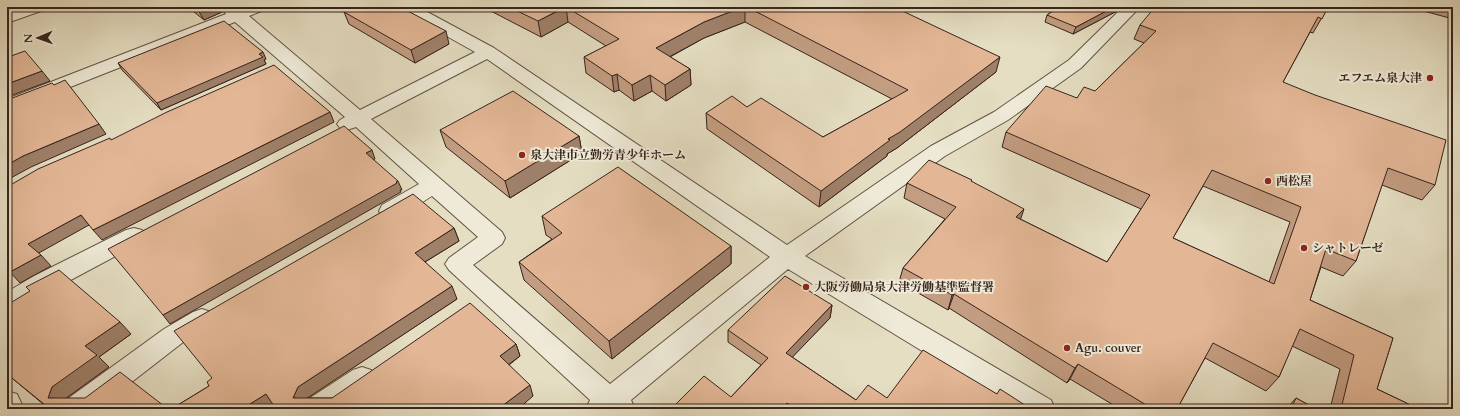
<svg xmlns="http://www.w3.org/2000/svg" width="1460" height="416" font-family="Cardo,'Noto Serif JP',serif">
	<rect width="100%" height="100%" fill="#e5dec2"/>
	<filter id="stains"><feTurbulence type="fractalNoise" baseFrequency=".005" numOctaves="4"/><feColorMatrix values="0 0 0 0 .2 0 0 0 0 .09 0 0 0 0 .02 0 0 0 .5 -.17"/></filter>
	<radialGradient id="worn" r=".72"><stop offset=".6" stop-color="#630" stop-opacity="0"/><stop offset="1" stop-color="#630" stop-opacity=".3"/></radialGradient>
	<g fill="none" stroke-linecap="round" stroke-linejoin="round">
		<g stroke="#625246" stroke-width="2">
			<g id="minor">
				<path d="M22 7H46L44 10 7 23V12Z"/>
				<path d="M220 7H238L240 8 243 7H266L264 10 249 16 360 110 475 52 400 10 398 7H418L494 48 787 245 931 146 994 112 1069 60 1123 7H1140L1081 68 1008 120 945 156 805 256 1051 400 1055 409H1017L788 269 631 400 635 409H586L590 400 449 270 445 264 449 258 478 237 432 196C418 204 399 222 382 217L379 211 382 205 419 184 356 127 347 130 340 128 337 124 340 120 345 117 235 22 7 112V99L226 14ZM487 59 770 257 610 384 473 265 502 244 505 238 502 232 371 119Z"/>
				<path d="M134 228 142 230 145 236 142 242 52 290 16 311 7 314V292L34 276 126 230Z"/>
				<path d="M202 309 211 312 215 319 211 326 182 343 97 409H62L66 400 164 329 193 312Z"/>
				<path d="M362 367 371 370 375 378 371 386 339 409H303L307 400 353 370Z"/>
				<path d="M7 391 17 394 24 409H7Z"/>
			</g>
		</g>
		<use href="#minor" fill="#eeead7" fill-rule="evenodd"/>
	</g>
	<g fill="#c39d81" stroke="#37231c" fill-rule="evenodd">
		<path d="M188 7H220L222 12 204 20Z"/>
		<path d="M483 7H894L996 72 897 148 887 154V156L819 207 707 129 706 113 747 107 823 137 892 99 745 22 704 38 670 57 690 69 691 85 666 101 652 91 634 101 619 90 614 92 586 73 584 57 606 46 568 22 541 37Z"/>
		<path d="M1059 7H1121L1117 11 1073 34 1045 22 1047 15Z"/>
		<path d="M1328 7 1313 33 1310 32 1283 82 1435 185 1422 200 1382 185 1356 261 1343 276 1321 267 1310 300 1393 338 1377 389 1419 409H1330L1340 369 1292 346 1279 377 1266 391 1205 358 1177 409H1120L1070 379 1067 383 949 308 948 310 899 282 903 268 945 219 904 198 907 183 972 182 1020 219 1107 262 1141 209 1002 147 1006 132 1077 98 1095 91 1144 43 1134 39 1140 25ZM1203 186 1290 222 1269 282 1173 238Z"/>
		<path d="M1409 7H1453V19Z"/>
		<path d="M344 12 449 44 415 63 349 24Z"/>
		<path d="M266 59 264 60 266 64 161 110 122 70 118 63Z"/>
		<path d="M440 130 579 136 582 153 510 198 446 147Z"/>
		<path d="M542 216 731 246V264L612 359 524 280 519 262 552 239 546 235Z"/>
		<path d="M454 228 459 241 425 262 457 299 307 398H332L516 344 520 356 509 365 533 396 274 406 270 409H49L7 374 131 334 99 357 109 367 66 398 173 408 209 386Z"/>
		<path d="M832 305 830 318 792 357 856 400 887 398 997 394 1031 409H671L731 397 761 365 728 342V330Z"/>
		<path d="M1296 398 1316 409H1286Z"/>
	</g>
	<g fill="#9f8069" stroke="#37231c">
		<path d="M204 7H220L222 12 204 20 198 10Z"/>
		<path d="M566 7 568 22 541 37 538 21Z"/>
		<path d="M743 7H745V22L704 38 658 63 656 48 704 22Z"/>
		<path d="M1114 7H1121L1117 11 1073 34 1076 27Z"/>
		<path d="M446 31 449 44 415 63 411 50Z"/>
		<path d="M263 52 266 59 264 60 266 64 161 110 157 103Z"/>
		<path d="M1000 57 996 72 897 148 887 154V156L819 207 821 191 888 139Z"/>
		<path d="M690 69 691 85 666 101 665 85Z"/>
		<path d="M42 71 50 81 7 97V84Z"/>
		<path d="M617 74 619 90 614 92 612 76Z"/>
		<path d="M650 75 652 91 634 101 632 85Z"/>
		<path d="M330 112 334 122 102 240 93 230Z"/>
		<path d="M99 124 106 134 31 167 7 180V165L23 156Z"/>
		<path d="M579 136 582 153 510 198 505 181Z"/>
		<path d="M372 150 375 159 370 162 366 153Z"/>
		<path d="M398 181 402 190H400L401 192 170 324 163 315Z"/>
		<path d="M1024 209 1019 224 1016 217Z"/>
		<path d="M81 215 89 225 37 254 28 244Z"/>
		<path d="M454 228 459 241 420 265 415 253Z"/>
		<path d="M731 246V264L612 359 609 341Z"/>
		<path d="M41 255 51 266 20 283 10 272Z"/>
		<path d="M452 286 457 299 306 399 293 398 298 387Z"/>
		<path d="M954 294 949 308 948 310 952 295Z"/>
		<path d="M832 305 830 318 785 365 786 353Z"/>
		<path d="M120 322 131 334 99 357 109 367 65 399 48 398 52 387 85 346Z"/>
		<path d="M516 344 520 356 504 368 500 356Z"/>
		<path d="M1078 364 1070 379 1067 383 1075 368Z"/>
		<path d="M530 385 533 396 518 409H498Z"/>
		<path d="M266 394 275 406 270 409H242Z"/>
		<path d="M787 403 786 409H782Z"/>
	</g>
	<g fill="#e3b796" stroke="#37231c" fill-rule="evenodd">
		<path d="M195 7H204L198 10Z"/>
		<path d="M354 7H400L446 31 411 50 344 12Z"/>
		<path d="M509 7H565L538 21Z"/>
		<path d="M566 7H743L704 22 656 48 690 69 665 85 650 75 632 85 617 74 612 76 584 57 619 39Z"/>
		<path d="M747 7H894L1000 57 900 132 888 139 890 140 821 191 706 113 732 96 747 107 761 98 823 137 908 90Z"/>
		<path d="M1059 7H1114L1076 27 1047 15Z"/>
		<path d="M1155 7H1328L1322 19 1318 17 1283 82 1315 95 1446 140 1435 185 1388 168 1356 261 1326 249 1310 300 1393 338 1377 389 1419 409H1341L1354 355 1300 329 1279 377 1213 343 1177 409H1153L1078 364 1075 368 954 294 952 295 903 268 956 207 907 183 929 160 972 180 971 181 1024 209 1016 217 1107 262 1150 195 1006 132 1046 86 1077 98 1084 87 1095 91 1156 31 1140 25ZM1212 170 1301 207 1274 284 1173 238Z"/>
		<path d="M224 21 263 52 259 54 263 57 157 103 118 63Z"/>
		<path d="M7 50 11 56 25 51 42 71 7 84Z"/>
		<path d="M274 65 330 112 93 230 81 215 28 244 41 255 10 272 7 270V187L38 169 110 138 111 140 167 112Z"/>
		<path d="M65 80 99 124 23 156 7 165V100L52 83 54 85Z"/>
		<path d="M513 91 579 136 505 181 440 130Z"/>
		<path d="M344 126 372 150 366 153 398 181 396 182 397 183 163 315 108 249Z"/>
		<path d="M618 167 731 246 609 341 519 262 562 233 542 216Z"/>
		<path d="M413 194 454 228 415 253 452 286 298 387 293 398H332L470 303 516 344 500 356 530 385 498 409H276L266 394 242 409H50L7 374V368L11 365 7 361V305L30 291 26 287 59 270 120 322 85 346 97 355 52 387 48 398H85L120 372 164 406 168 404 173 408 209 386 207 382 212 378 174 331Z"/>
		<path d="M785 276 832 305 786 353 856 400 868 385 887 398 923 350 997 394 1000 389 1031 409H955L949 405 946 409H795L787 403 782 409H671L704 376 731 397 768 358 728 330Z"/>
		<path d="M1296 398 1316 409H1291Z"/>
	</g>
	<g fill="#8f2418" stroke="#eeead7" stroke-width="1.5">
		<circle cx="1430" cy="78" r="4"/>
		<circle cx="522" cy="155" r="4"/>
		<circle cx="1268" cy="181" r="4"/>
		<circle cx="1304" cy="248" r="4"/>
		<circle cx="806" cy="287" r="4"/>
		<circle cx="1067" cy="348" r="4"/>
	</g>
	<g text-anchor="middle" stroke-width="4" stroke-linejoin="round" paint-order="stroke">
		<g font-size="12" font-weight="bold" fill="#37231c" stroke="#eeead7" text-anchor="start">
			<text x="1422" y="82" text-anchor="end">エフエム泉大津</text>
			<text x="530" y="159">泉大津市立勤労青少年ホーム</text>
			<text x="1276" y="185">西松屋</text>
			<text x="1312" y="252">シャトレーゼ</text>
			<text x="814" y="291">大阪労働局泉大津労働基準監督署</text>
			<text x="1075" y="352">Agu. couver</text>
		</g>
	</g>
	<rect width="1460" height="416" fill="none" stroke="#e5dec2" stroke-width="24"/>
	<rect x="8" y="8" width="1444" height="400" fill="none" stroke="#37231c" stroke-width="2"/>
	<rect x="12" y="12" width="1436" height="392" fill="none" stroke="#37231c"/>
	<g transform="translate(38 38) rotate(268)" stroke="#eeead7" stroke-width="3" paint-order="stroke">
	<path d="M0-3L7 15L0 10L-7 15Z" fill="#37231c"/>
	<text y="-6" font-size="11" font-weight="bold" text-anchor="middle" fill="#37231c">N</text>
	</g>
	<rect width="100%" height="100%" filter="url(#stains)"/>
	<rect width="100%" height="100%" fill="url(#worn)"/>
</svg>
